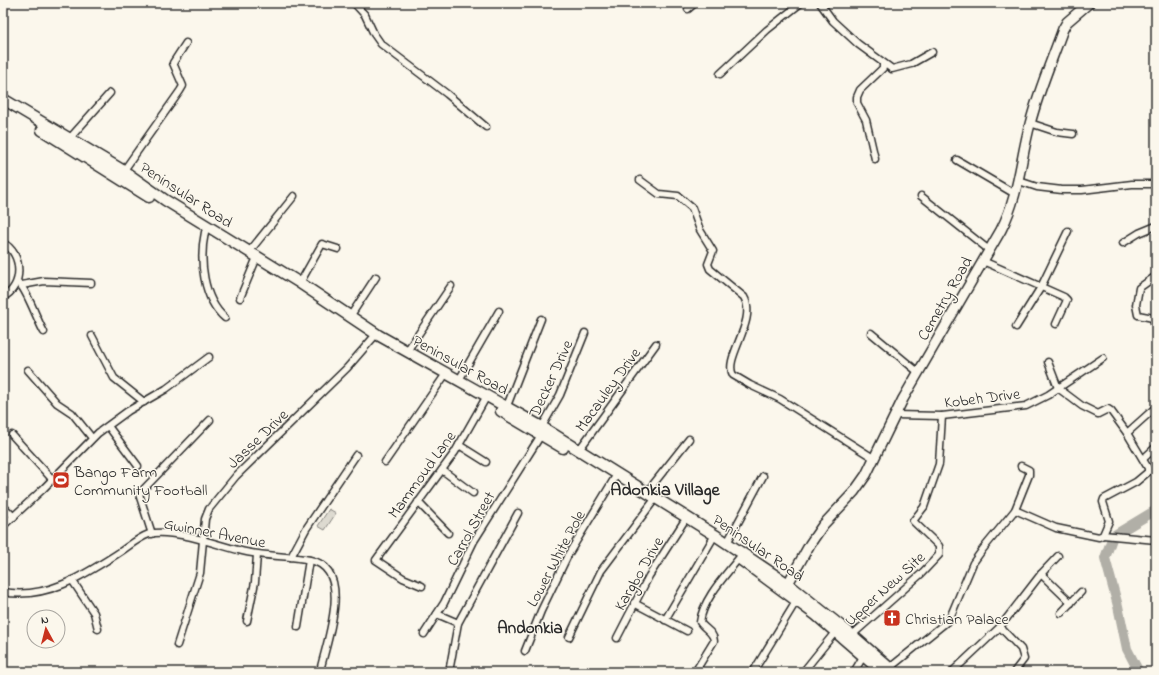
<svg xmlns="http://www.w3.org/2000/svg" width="1159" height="675" font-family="'Indie Flower',sans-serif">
	<rect width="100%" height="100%" fill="#fbf7ec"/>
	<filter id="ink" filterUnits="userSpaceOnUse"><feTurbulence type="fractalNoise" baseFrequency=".025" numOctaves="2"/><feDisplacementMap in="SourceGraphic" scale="8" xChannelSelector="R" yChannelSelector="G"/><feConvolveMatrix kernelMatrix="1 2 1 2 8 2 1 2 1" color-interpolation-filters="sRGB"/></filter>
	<g filter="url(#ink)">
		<path fill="#dddad0" stroke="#84827e" d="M329 509 336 513 325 530 318 526Z"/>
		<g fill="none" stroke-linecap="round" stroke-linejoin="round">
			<path stroke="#b1afa7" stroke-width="10" d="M1139 672 1127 649 1118 606 1105 558 1113 536 1156 510"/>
			<g stroke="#2b2b2b" stroke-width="9">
				<g id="street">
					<path d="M354 3 365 15 374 34 381 44 447 94 486 127"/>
					<path d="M820 3 833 21 858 44 892 69 911 64 932 52"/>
					<path d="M688 9 695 3"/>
					<path d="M720 74 767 30 801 3"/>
					<path d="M1030 123 1057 132 1073 134"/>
					<path d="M70 138 110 93"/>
					<path d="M875 159 866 120 857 103V97L860 90 883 68V64"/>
					<path d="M957 160 1015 194"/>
					<path d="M122 173 180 91 183 86 173 63 186 43"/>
					<path d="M640 180 659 194 678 196 692 208 700 230 713 251 708 264 710 269 744 297C758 321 723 358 733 375L750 385 780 399 875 459"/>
					<path d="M1019 181 1037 187 1062 190H1082L1132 184H1156"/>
					<path d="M921 196 989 250"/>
					<path d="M205 232C199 260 203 299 225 318"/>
					<path d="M3 243C23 253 24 287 3 297"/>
					<path d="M1123 243 1139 233 1156 226"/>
					<path d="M249 252 294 196"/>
					<path d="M983 261 1064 297 1067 300 1056 324"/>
					<path d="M1156 276 1139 288 1136 305 1138 315 1153 318 1156 333"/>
					<path d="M300 283 322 244 338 249"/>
					<path d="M19 284C26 288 38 322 44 332"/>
					<path d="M22 285 44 281 91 283"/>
					<path d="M240 298 255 262"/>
					<path d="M351 315 376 277"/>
					<path d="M1016 327 1041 287 1068 231"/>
					<path d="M871 333 918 372"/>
					<path d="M92 336 114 378 144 402"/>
					<path d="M407 351 451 286"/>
					<path d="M1048 362 1058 388"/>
					<path d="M28 370 57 403 72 413 92 438"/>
					<path d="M459 380 499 311"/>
					<path d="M507 406 541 319"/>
					<path d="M895 415 942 416 1026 406 1048 395 1103 358"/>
					<path d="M108 426 138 466"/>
					<path d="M540 430 560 395 585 333"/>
					<path d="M1127 433 1156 407"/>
					<path d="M12 435 52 479"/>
					<path d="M459 445 486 462"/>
					<path d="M579 450 656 344"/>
					<path d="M1143 459 1156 447"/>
					<path d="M385 462 443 378"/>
					<path d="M442 470 473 493"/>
					<path d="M647 492 689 439"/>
					<path d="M418 502 448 533"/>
					<path d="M3 506 14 517"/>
					<path d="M1015 510 1056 528 1099 537 1103 535 1109 521 1103 502 1104 499 1136 482 1148 472V468L1127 433 1111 411 1108 409 1098 414 1082 406 1058 388"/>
					<path d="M3 526 43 489 98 433 128 411 166 389 209 357"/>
					<path d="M152 534 139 494 210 420"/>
					<path d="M1103 535 1156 540"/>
					<path d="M727 543 763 476"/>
					<path d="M291 557 306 529 356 455"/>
					<path d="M1041 574 1071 603"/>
					<path d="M72 580 94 613 98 629"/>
					<path d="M422 586 403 578 376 560 455 452 484 401"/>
					<path d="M3 592C47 600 84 575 120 552 129 546 138 538 149 534 171 528 215 544 238 550 261 557 286 555 310 560 355 569 326 643 320 671"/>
					<path d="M634 603 687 631"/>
					<path d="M1061 613 1081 592"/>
					<path d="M437 614 458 623"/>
					<path d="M665 620 712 540"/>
					<path d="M247 621 255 582 257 555"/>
					<path d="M298 627 309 560"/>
					<path d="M1000 627 1021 649 1024 659 1014 672"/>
					<path d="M424 634 444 603 474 541 541 435"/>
					<path d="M851 636 921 574 939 555V546L913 521 924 507 939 464 942 416"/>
					<path d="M569 637 601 571 652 503"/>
					<path d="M617 638 649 576 683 523"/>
					<path d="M177 645 200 573 205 519 209 509 236 476 347 368 373 338"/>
					<path d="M525 651 541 611 568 555 614 479"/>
					<path d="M887 670 949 620 973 563 983 549 1015 510 1029 475V470L1021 466"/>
					<path d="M449 672 458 623 518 513"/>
					<path d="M695 672 714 641C714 632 704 629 700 622 703 599 725 576 739 558"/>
					<path d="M753 672 797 600"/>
					<path d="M803 672 836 631"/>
					<path d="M854 672 864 655"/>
					<path d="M952 672 1000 627 1041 574 1058 556"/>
				</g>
			</g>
			<g stroke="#2b2b2b" stroke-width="12">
				<path id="secondary" d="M785 589 810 544 823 525 854 492 866 475 903 399 1001 230C1019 195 1020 162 1030 124 1038 92 1052 60 1063 29L1067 22 1089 3"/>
			</g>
			<g stroke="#2b2b2b" stroke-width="13">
				<g id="primary">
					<path d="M3 99 124 171 165 200 300 283 378 335 542 427 715 535 788 584 852 635 894 672"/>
					<path d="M42 130 149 197"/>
					<path d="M501 411 563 448"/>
					<path d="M741 560 816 615 882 672"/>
				</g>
			</g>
			<use href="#street" stroke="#fbf7ec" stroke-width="6"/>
			<use href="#secondary" stroke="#fbf7ec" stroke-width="9"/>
			<use href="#primary" stroke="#fbf7ec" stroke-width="10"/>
		</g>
	</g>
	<defs>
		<g id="stadium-square" transform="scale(0.9)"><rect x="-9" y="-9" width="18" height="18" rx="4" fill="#c8321e" stroke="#fbf7ec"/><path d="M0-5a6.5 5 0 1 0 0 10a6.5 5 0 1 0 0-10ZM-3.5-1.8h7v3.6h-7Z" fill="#fff"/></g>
		<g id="church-square" transform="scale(0.9)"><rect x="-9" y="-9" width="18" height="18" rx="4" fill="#c8321e" stroke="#fbf7ec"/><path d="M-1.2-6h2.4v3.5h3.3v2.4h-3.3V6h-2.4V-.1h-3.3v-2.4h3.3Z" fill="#fff"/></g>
	</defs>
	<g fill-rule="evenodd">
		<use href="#stadium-square" x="61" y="480"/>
		<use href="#church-square" x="892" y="618"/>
	</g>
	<g text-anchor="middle" stroke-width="3" stroke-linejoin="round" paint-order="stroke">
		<g font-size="16" fill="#2b2b2b" stroke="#fbf7ec">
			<text transform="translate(187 194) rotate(33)" y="6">Peninsular Road</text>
			<text transform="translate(944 298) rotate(-60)" y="6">Cemetry Road</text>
			<text transform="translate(461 364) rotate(29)" y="6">Peninsular Road</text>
			<text transform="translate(550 378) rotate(-65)" y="6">Decker Drive</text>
			<text transform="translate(607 389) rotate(-54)" y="6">Macauley Drive</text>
			<text transform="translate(982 397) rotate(-7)" y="6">Kobeh Drive</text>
			<text transform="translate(257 438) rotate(-44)" y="6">Jasse Drive</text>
			<text transform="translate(421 474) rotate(-54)" y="6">Mammoud Lane</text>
			<text transform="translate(470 528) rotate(-61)" y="6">Carrol Street</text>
			<text transform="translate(215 532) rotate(11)" y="6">Gwinner Avenue</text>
			<text transform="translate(759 547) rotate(34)" y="6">Peninsular Road</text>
			<text transform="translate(555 558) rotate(-62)" y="6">Lower White Pole</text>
			<text transform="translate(638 573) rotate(-60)" y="6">Kargbo Drive</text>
			<text transform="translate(884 588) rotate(-42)" y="6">Upper New Site</text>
		</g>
		<g font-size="16" fill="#2b2b2b" stroke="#fbf7ec" text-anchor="start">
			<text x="74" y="477">Bango Farm<tspan x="74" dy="18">Community Football</tspan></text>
			<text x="905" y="624">Christian Palace</text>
		</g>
		<g font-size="17" font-weight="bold" fill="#2b2b2b" stroke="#fbf7ec">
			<text x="530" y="633">Andonkia</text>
		</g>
		<g font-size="18" font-weight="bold" fill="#2b2b2b" stroke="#fbf7ec">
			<text x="665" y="495">Adonkia Village</text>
		</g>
	</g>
	<rect width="1159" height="675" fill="none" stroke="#fbf7ec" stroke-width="16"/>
	<rect x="8" y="8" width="1143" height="659" fill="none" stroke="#2b2b2b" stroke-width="1.5" filter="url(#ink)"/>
	<g transform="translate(46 629) rotate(353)"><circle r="19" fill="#fbf7ec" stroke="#a8a59f"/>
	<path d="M0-3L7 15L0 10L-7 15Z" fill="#c8321e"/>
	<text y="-6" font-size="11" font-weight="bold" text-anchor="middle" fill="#2b2b2b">N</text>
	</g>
</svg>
